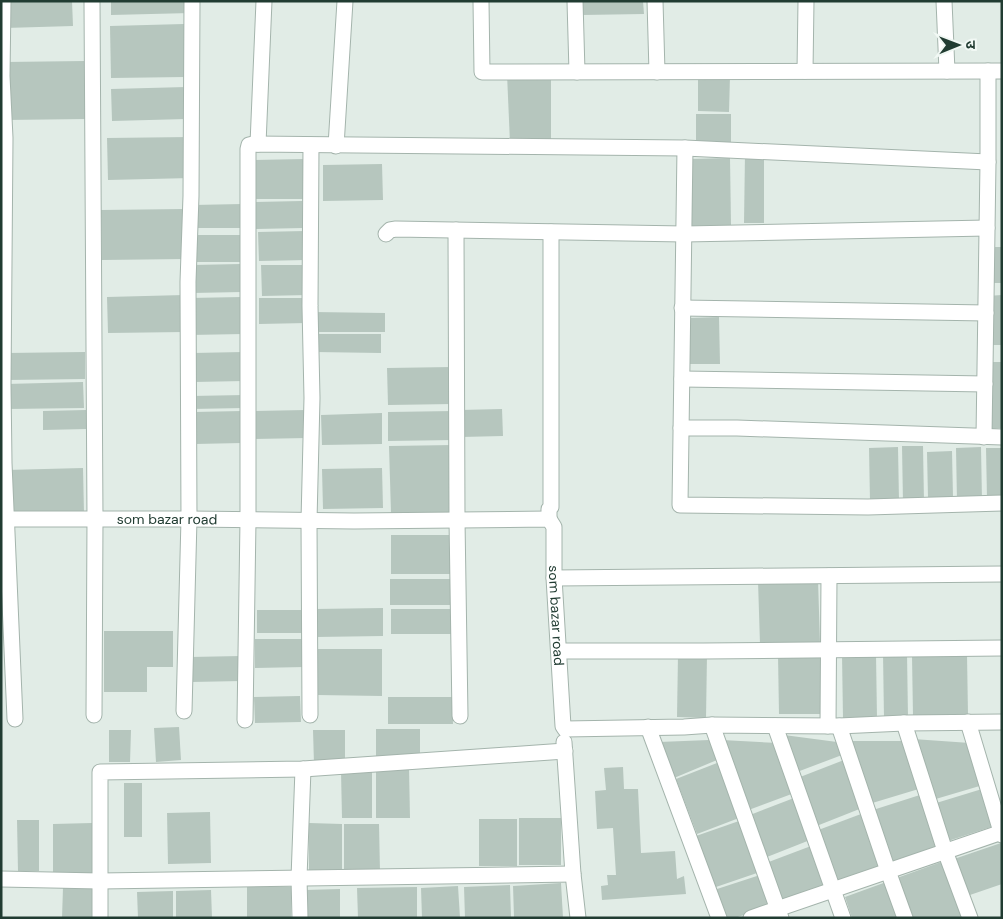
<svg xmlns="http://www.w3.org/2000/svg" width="1003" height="919" font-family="'DM Sans','Noto Sans Devanagari',sans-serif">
	<rect width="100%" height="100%" fill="#e1ece6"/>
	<g fill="#b6c6be">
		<path d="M5 1H72L73 26 5 28Z"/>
		<path d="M111 1H191V13L111 15Z"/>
		<path d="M581 1H643L644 14 582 15Z"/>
		<path d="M184 24 185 77 111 78 110 26Z"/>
		<path d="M85 61 86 119 6 120 5 62Z"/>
		<path d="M551 73V144L510 143 507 74Z"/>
		<path d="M698 75 730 76 729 112 698 111Z"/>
		<path d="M186 87V119L112 121 111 89Z"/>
		<rect x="696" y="114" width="35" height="31"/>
		<path d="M190 137 191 178 108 180 107 138Z"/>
		<path d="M745 154H764V223H744Z"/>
		<path d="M730 158 731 225 690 226 689 159Z"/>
		<path d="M304 159 305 199H255L254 160Z"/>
		<path d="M382 164 383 200 323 201V165Z"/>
		<path d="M302 201 303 228 256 229 255 202Z"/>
		<path d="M242 204V228H194L193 205Z"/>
		<path d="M184 209 185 259 102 260 101 210Z"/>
		<path d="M305 231 306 260 259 261 258 232Z"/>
		<path d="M194 235H243L244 262H194Z"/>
		<rect x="992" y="247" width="10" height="36"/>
		<path d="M241 264 242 292 192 293V265Z"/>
		<path d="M261 265H308L309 295 262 296Z"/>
		<path d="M184 295V332L108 333 107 297Z"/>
		<path d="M1002 295V345H988L987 296Z"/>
		<path d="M242 297 243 334 190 335 189 298Z"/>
		<path d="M259 298H307V323L259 324Z"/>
		<path d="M313 312 385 313V332H313Z"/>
		<path d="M719 317 720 364H689L688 318Z"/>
		<path d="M315 334H381V353L315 352Z"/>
		<path d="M85 352V379L7 380 6 353Z"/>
		<path d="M243 352 244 381 194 382 193 353Z"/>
		<path d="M988 362H1002V428L989 429Z"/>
		<path d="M452 367 453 404 388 405 387 368Z"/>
		<path d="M83 382 84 408 7 409 6 384Z"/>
		<path d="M244 395V408L191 409V396Z"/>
		<path d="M502 409 503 436 461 437 460 410Z"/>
		<path d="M86 410 87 429 43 430V411Z"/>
		<path d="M306 410 307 438 251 439V411Z"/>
		<path d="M242 411V443L195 444 194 412Z"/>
		<path d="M454 411V440L388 441V412Z"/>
		<path d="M382 413V444L322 445 321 415Z"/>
		<path d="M453 445 454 512 391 513 389 446Z"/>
		<path d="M902 446H923L924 502 903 503Z"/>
		<path d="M898 447 899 501H870L869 448Z"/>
		<path d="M981 447 982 501H957L956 448Z"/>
		<path d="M986 448H1002V497L987 498Z"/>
		<path d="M952 451 953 498H928L927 452Z"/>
		<path d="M83 468 84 513 7 515 6 470Z"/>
		<path d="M382 468 383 508 323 509 322 469Z"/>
		<rect x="391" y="535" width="62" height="39"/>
		<rect x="390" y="579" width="60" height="26"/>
		<path d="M818 579 820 644 760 645 758 581Z"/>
		<path d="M383 608V636L316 637 315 609Z"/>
		<rect x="391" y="609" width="63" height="25"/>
		<rect x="257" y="610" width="45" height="23"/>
		<path d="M104 631H173V667H147V692H104Z"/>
		<path d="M255 639H305V667L255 668Z"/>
		<path d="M317 649H382V696L317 695Z"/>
		<path d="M883 653H907L908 718 884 719Z"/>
		<path d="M824 654 825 714H779L778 655Z"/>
		<path d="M678 655H707L706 718 677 717Z"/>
		<path d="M842 655H876L877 718 843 719Z"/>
		<path d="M967 655 968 715 913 716 912 656Z"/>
		<path d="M241 656 242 681 191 682 190 657Z"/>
		<path d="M300 696 301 722 255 723 254 697Z"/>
		<path d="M388 697H452L453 724H388Z"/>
		<path d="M179 727 181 760 156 762 154 728Z"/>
		<rect x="376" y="729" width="44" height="31"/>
		<path d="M109 730H131L130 762H109Z"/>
		<path d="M313 730H345V764H314Z"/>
		<path d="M784 735 837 742 842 755 797 772Z"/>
		<path d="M913 739 970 743 983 785 929 801Z"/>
		<path d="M709 740 717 760 674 778 659 742Z"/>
		<path d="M722 740 778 743 797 792 746 811Z"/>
		<path d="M848 741H907L922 788 869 804Z"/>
		<path d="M844 760 862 808 814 827 795 779Z"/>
		<path d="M717 763 739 818 697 834 676 779Z"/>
		<path d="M623 767 624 789H638L641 853 675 851 677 879 684 876 686 894 602 900 601 886 608 885 607 875H616L613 828 597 829 595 791 606 790 604 768Z"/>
		<path d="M376 768H409L410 818H376Z"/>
		<path d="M341 771H372V818H342Z"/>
		<rect x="124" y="783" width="18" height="54"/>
		<path d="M982 789 994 826 945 842 933 804Z"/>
		<path d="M923 794 940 850 891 865 873 810Z"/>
		<path d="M794 798 810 840 767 857 750 815Z"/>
		<path d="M210 812 211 863 168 864 167 813Z"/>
		<path d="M861 814 881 866 833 884 813 832Z"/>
		<rect x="519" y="818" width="42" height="47"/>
		<rect x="479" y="819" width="38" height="47"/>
		<path d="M17 820H39V871H18Z"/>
		<path d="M739 821 757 873 713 888 696 836Z"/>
		<path d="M92 823 93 873H53V824Z"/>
		<path d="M309 823 342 824V870H309Z"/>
		<path d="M344 824H379L380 872H344Z"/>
		<path d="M1001 843 1002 884 967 896 954 859Z"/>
		<path d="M811 846 828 888 782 906 766 863Z"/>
		<path d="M944 861 963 916 957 918H908L894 879Z"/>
		<path d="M760 875 770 906 735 918H724L714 890Z"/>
		<path d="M889 881 901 918H852L845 897Z"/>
		<path d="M561 883 563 918H514L513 886Z"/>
		<path d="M510 885 511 918H465L464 887Z"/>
		<path d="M247 886 291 887V918H247Z"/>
		<path d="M458 886 460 918H422L421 888Z"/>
		<path d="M417 887V918H358L357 888Z"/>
		<path d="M63 888 93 889 92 918H62Z"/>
		<path d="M340 889V918H305V890Z"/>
		<path d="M211 890 212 918H176V891Z"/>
		<path d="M173 891V918H138L137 892Z"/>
	</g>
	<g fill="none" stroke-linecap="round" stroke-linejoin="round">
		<g stroke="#a4b4ac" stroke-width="17">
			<g id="minor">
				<path d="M3 1 2 76 5 138 3 385 4 463 15 719"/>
				<path d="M92 1 95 519 94 715"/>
				<path d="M481 1 482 72 1002 71"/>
				<path d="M575 1 577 72"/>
				<path d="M655 1 657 72"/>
				<path d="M944 1 947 71"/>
				<path d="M805 71 806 1"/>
				<path d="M258 144 264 1"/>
				<path d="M336 146 345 1"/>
				<path d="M685 148 680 505 868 507 1002 503"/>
				<path d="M456 230 457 520 460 716"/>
				<path d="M386 234 390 230 396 229 684 234 987 228"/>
				<path d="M682 308 986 313"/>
				<path d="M682 379 985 384"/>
				<path d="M681 428H737L1002 437"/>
				<path d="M984 437 988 162V71"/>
				<path id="s1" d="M7 519H189L354 521 549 519 554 527V578L563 726 565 729 684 727 712 725 839 726 904 723 1002 722"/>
				<path d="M549 519V509L551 507V232"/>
				<path d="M554 578 1002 574"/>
				<path d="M559 651H703L1002 648"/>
				<path d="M184 711 189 519 188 282 191 196 192 1"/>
				<path d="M310 715 309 521 312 398 310 306 311 145"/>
				<path d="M245 720 248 520V149L249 145 253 144 685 148 988 162"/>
				<path d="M968 722 1002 835"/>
				<path d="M904 723 945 851 970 918"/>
				<path d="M712 725 781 918"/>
				<path d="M775 726 843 918"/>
				<path d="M828 726 829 576"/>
				<path d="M839 726 888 871 905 918"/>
				<path d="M648 727 719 918"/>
				<path d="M564 742 573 874 578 918"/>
				<path d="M1 879 100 881 573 874"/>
				<path d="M100 918V772L303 769 565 751"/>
				<path d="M300 918 299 878 303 769"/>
				<path d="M751 918 1002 832"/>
			</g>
		</g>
		<use href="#minor" stroke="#fff" stroke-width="15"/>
	</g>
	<g text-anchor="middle" stroke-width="4" stroke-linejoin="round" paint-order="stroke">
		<g font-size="14" fill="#213c32" stroke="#f1f8f4">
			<text dy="5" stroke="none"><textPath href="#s1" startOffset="160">som bazar road</textPath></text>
			<text dy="5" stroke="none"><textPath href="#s1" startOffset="640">som bazar road</textPath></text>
		</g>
	</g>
	<rect width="1003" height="919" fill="none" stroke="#213c32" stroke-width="5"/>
	<g transform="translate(958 45) rotate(89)" stroke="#f1f8f4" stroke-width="4" paint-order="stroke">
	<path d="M0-4L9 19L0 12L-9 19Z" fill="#213c32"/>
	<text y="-8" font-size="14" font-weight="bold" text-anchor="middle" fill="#213c32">उ</text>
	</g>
</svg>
